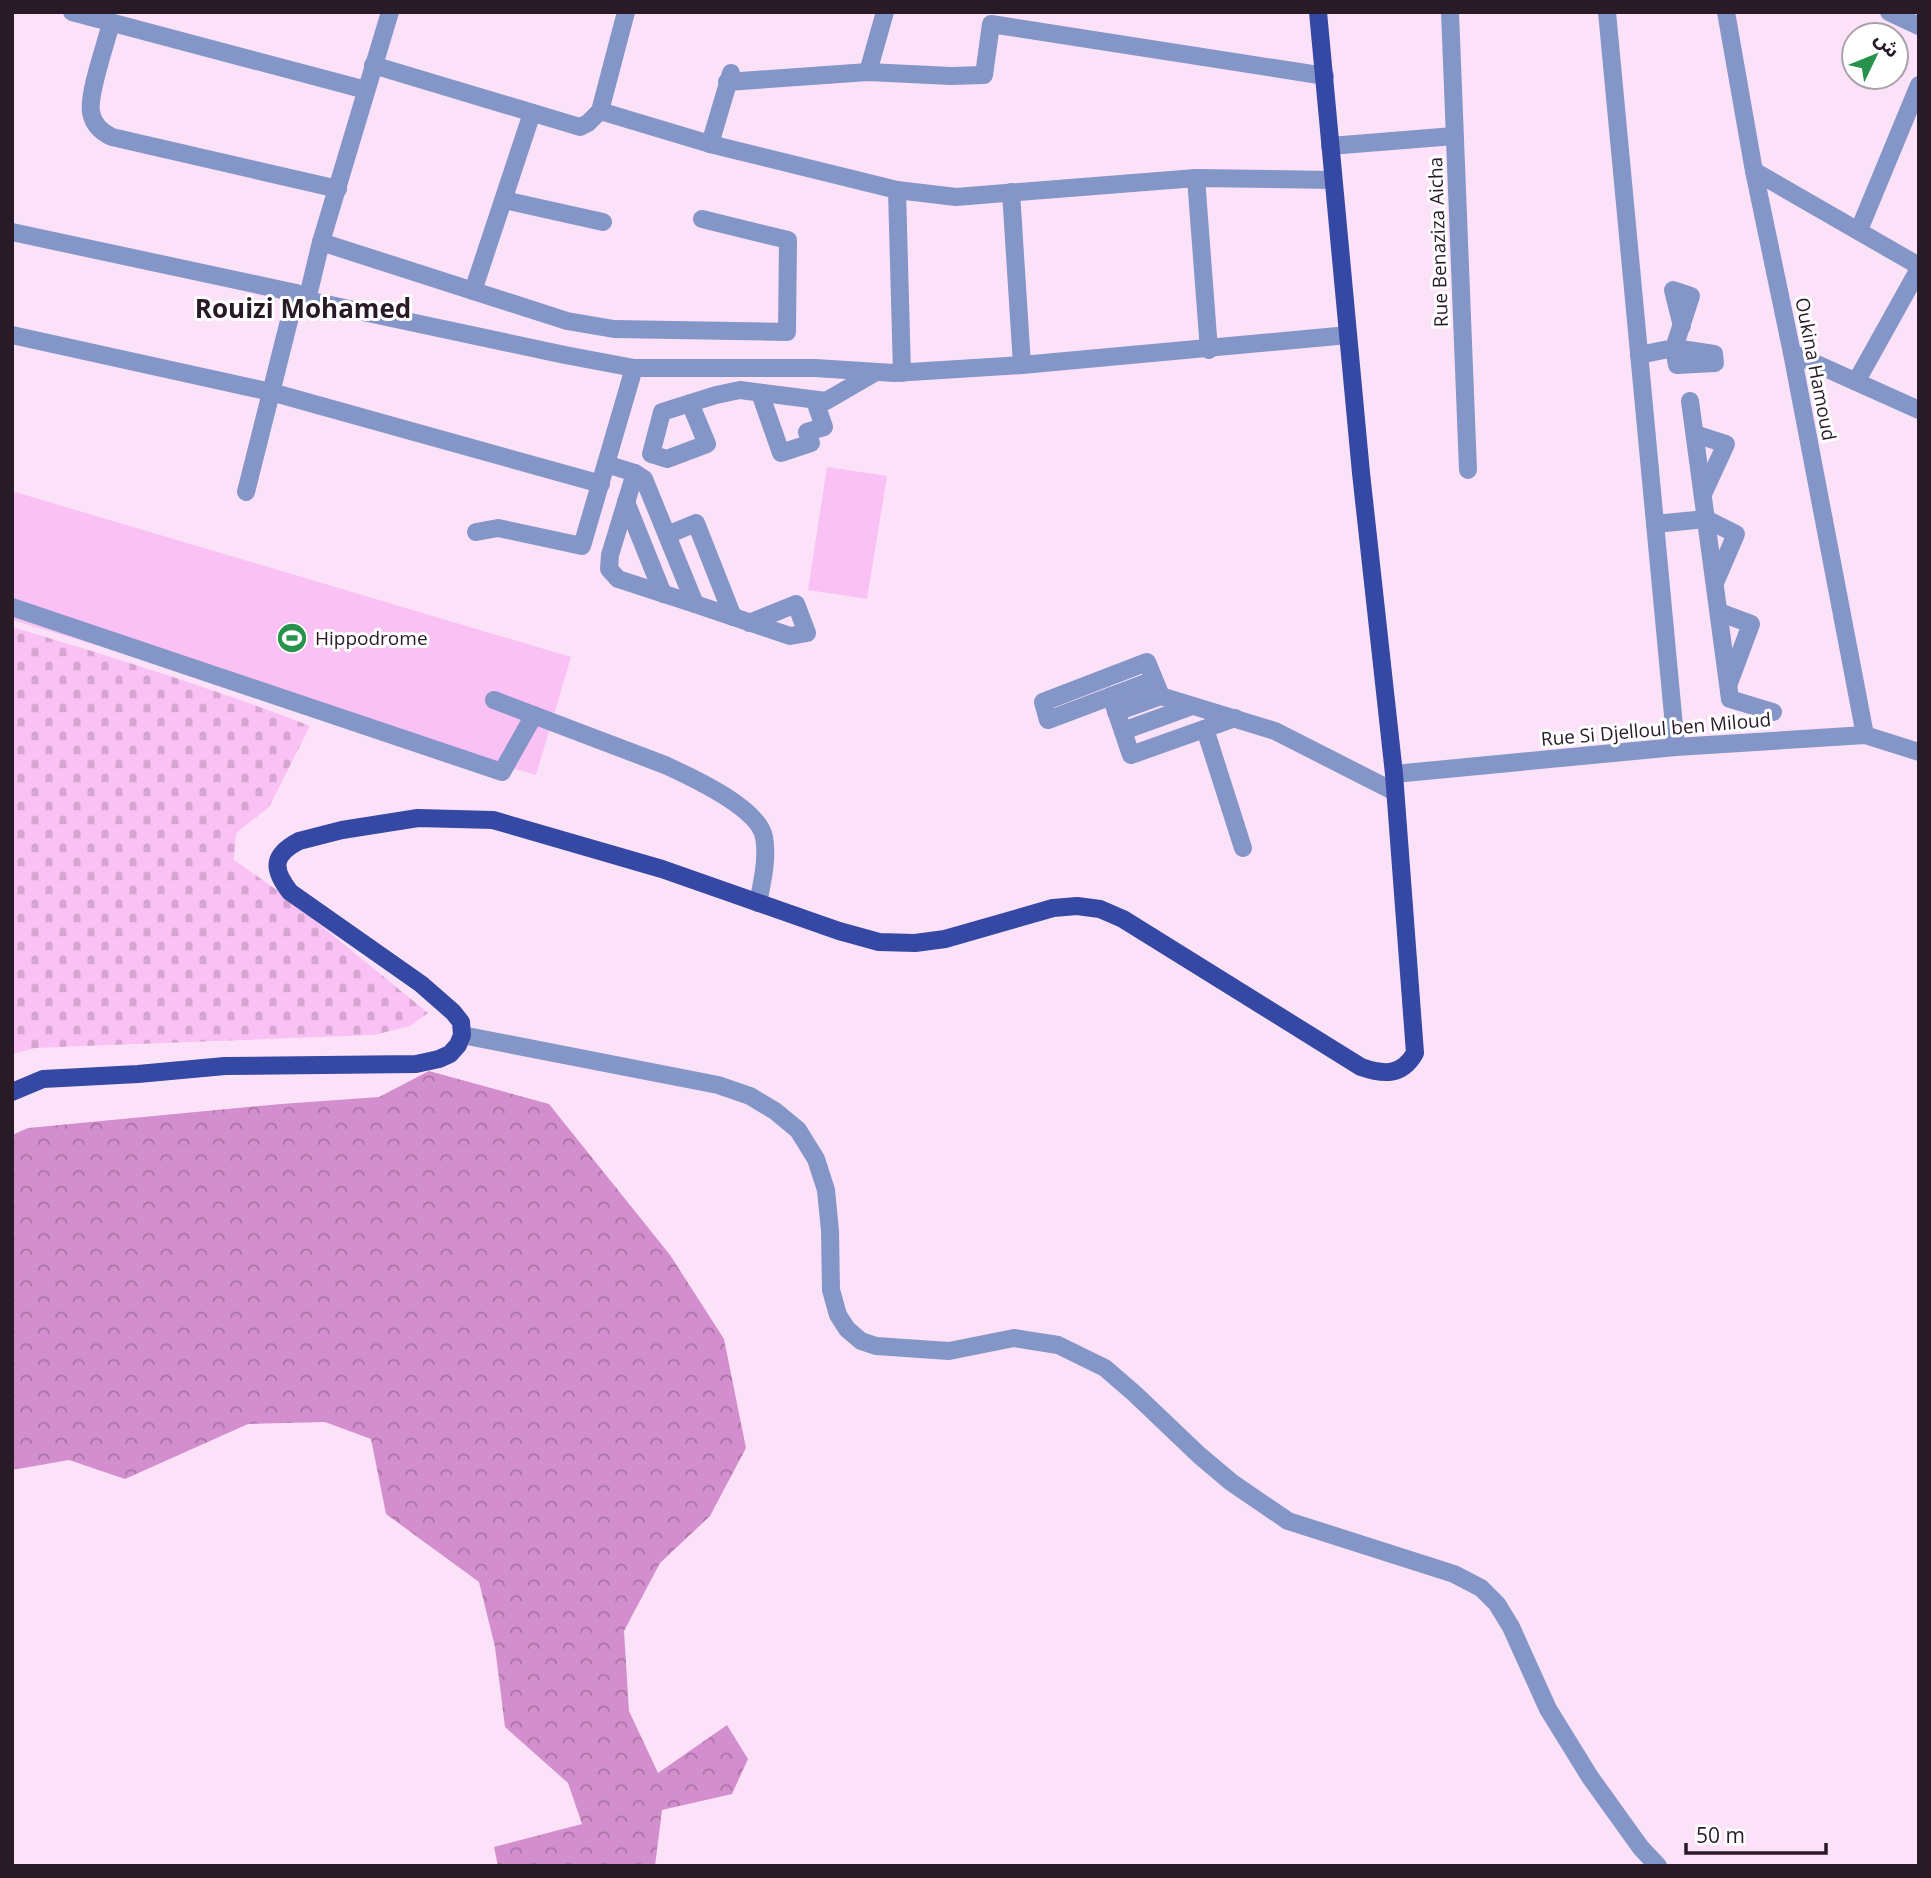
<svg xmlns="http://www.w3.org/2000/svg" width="1931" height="1878" font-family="'Open Sans','Noto Sans Arabic',sans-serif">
	<defs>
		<pattern id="forest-crowns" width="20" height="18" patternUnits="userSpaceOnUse" patternTransform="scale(1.75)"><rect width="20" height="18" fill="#d38ecd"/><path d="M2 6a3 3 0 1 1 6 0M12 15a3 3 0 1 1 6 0" fill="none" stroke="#ab73a6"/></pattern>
		<pattern id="cemetery-stones" width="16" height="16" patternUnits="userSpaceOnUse" patternTransform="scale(1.75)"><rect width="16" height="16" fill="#fac1f4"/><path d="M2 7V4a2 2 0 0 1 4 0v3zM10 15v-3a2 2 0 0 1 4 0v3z" fill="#d6a5d1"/></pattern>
	</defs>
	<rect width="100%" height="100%" fill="#fce2f8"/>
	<g fill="#fac1f4">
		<path d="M827 467 887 476 867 599 808 590Z"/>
		<path d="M12 491 571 657 536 775 12 620Z"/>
	</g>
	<path fill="url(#forest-crowns)" d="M429 1071 549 1104 670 1255 724 1339 746 1448 710 1516 660 1563 624 1631 629 1711 658 1773 727 1725 748 1759 732 1794 662 1810 655 1866H498L494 1847 582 1824 568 1783 505 1727 495 1647 479 1582 386 1514 371 1439 325 1422 248 1424 125 1479 69 1460 12 1470V1135L28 1128 281 1104 379 1097Z"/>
	<path fill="url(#cemetery-stones)" d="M12 627C113 657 212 688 310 726L269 807 236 833 234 860 281 893 428 1013 410 1026 374 1035 85 1046 35 1048 12 1054Z"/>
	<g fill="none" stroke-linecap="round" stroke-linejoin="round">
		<g stroke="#8495c8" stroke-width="18">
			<path d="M72 12 366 90"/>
			<path d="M1450 12 1468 470"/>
			<path d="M1607 12 1676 747"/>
			<path d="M1726 12 1754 171 1792 353 1865 735"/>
			<path d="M1889 12 1919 26"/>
			<path d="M111 23C106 44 88 93 91 112 93 124 101 132 112 137L338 189"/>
			<path d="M373 65 580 127 588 123 600 111 626 12"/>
			<path d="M868 72 885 12"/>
			<path d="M727 82 868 72 951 76 984 75 991 24 1325 76"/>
			<path d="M600 111 710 144 897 190 956 197 1196 178 1333 180"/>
			<path d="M710 144 731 73"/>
			<path d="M1330 146 1454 136"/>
			<path d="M1754 171 1919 266"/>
			<path d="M1196 178 1209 350"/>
			<path d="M897 190 902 373"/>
			<path d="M1011 192 1022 365"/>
			<path d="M504 200 603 222"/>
			<path d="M1859 230 1919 85"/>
			<path d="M12 232 296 293 307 300 565 355 634 368H815L894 373 1022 365 1348 335"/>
			<path d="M321 242 567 321 614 329 787 332 788 240 702 219"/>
			<path d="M473 291 532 113"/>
			<path d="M307 300 321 242 390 12"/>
			<path d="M12 335 271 392 601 484"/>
			<path d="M1674 348 1714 354 1715 363 1677 365Z"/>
			<path d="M1792 353 1919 410"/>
			<path d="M1639 355 1674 348 1691 296 1673 290 1682 326"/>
			<path d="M1856 382 1919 269"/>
			<path d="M760 393 781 453 811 443 807 432 824 427 815 401"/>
			<path d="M1690 401 1730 699 1773 712"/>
			<path d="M690 403 707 444 667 459 651 454 662 412 716 395 740 390 826 401 876 372"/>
			<path d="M1695 434 1726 444 1703 494"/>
			<path d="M606 464 635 473 644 479 695 604 790 636 807 633 796 604 749 623"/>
			<path d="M635 473 610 555 609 569 618 579 695 604"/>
			<path d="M246 492 296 293"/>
			<path d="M626 502 663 594"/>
			<path d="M1655 524 1706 519 1736 534 1715 583"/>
			<path d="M476 532 498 528 582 546 634 368"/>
			<path d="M667 535 696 523 733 617"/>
			<path d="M12 607 502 772 534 715"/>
			<path d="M1719 612 1751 624 1729 683"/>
			<path d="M1154 680 1048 720 1043 702 1147 662 1161 696 1275 731 1395 792"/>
			<path d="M1111 696 1131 755 1235 718"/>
			<path d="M494 700 665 765C691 777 758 807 764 837 768 858 762 883 758 903"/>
			<path d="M1116 712 1161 696"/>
			<path d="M1205 729 1243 848"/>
			<path d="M1123 731 1192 706"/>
			<path d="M1394 774 1676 747 1865 735 1919 752"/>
			<path d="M462 1035 718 1085 750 1096 775 1111 798 1130 816 1159 826 1190 830 1231 831 1290 838 1315 847 1329 861 1341 876 1346 949 1351 1014 1338 1058 1345 1105 1368 1135 1394 1199 1455 1231 1482 1288 1521 1454 1574 1481 1588 1497 1604 1511 1627 1548 1709 1590 1777 1641 1848 1658 1866"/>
		</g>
		<path stroke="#3448a4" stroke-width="18" d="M12 1092 43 1079 138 1074 225 1066 416 1064 439 1059 450 1054 458 1045 462 1035 461 1022 453 1012 421 984 290 892C272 869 272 855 299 841L342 830 418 818 493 820 662 869 839 931 879 942 915 943 945 939 1053 908 1077 906 1100 909 1123 919 1361 1067C1384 1075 1402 1076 1415 1053L1394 774 1361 473 1318 12"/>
	</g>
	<defs>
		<g id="stadium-disc" transform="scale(1.575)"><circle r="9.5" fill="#26924b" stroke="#fff"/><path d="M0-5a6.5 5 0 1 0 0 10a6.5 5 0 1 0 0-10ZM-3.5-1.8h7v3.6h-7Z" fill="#fff"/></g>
	</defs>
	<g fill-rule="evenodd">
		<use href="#stadium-disc" x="292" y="638"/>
	</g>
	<g text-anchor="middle" stroke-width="6" stroke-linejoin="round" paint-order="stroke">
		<g font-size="19" fill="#291a28" stroke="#fff">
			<text transform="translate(1438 242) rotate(-92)" y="7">Rue Benaziza Aicha</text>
			<text transform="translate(1816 369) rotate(79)" y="7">Oukina Hamoud</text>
			<text transform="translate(1656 729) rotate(-5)" y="7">Rue Si Djelloul ben Miloud</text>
		</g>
		<g font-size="19" fill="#291a28" stroke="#fff" text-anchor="start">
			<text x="315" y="645">Hippodrome</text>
		</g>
		<g font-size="26" font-weight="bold" fill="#291a28" stroke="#fff">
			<text x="303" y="318">Rouizi Mohamed</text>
		</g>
	</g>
	<rect width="1931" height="1878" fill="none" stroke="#291a28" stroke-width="28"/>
	<g transform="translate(1875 56) rotate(47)"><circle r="33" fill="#ffffff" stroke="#a9a3a9" stroke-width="2"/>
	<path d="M0-5L12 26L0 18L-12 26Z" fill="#26924b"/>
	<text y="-10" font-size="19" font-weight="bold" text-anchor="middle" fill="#291a28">ش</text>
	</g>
	<path d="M1686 1843v10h140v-10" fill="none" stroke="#291a28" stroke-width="3.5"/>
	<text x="1696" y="1843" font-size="21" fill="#291a28" stroke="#ffffff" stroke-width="5" paint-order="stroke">50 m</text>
</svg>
